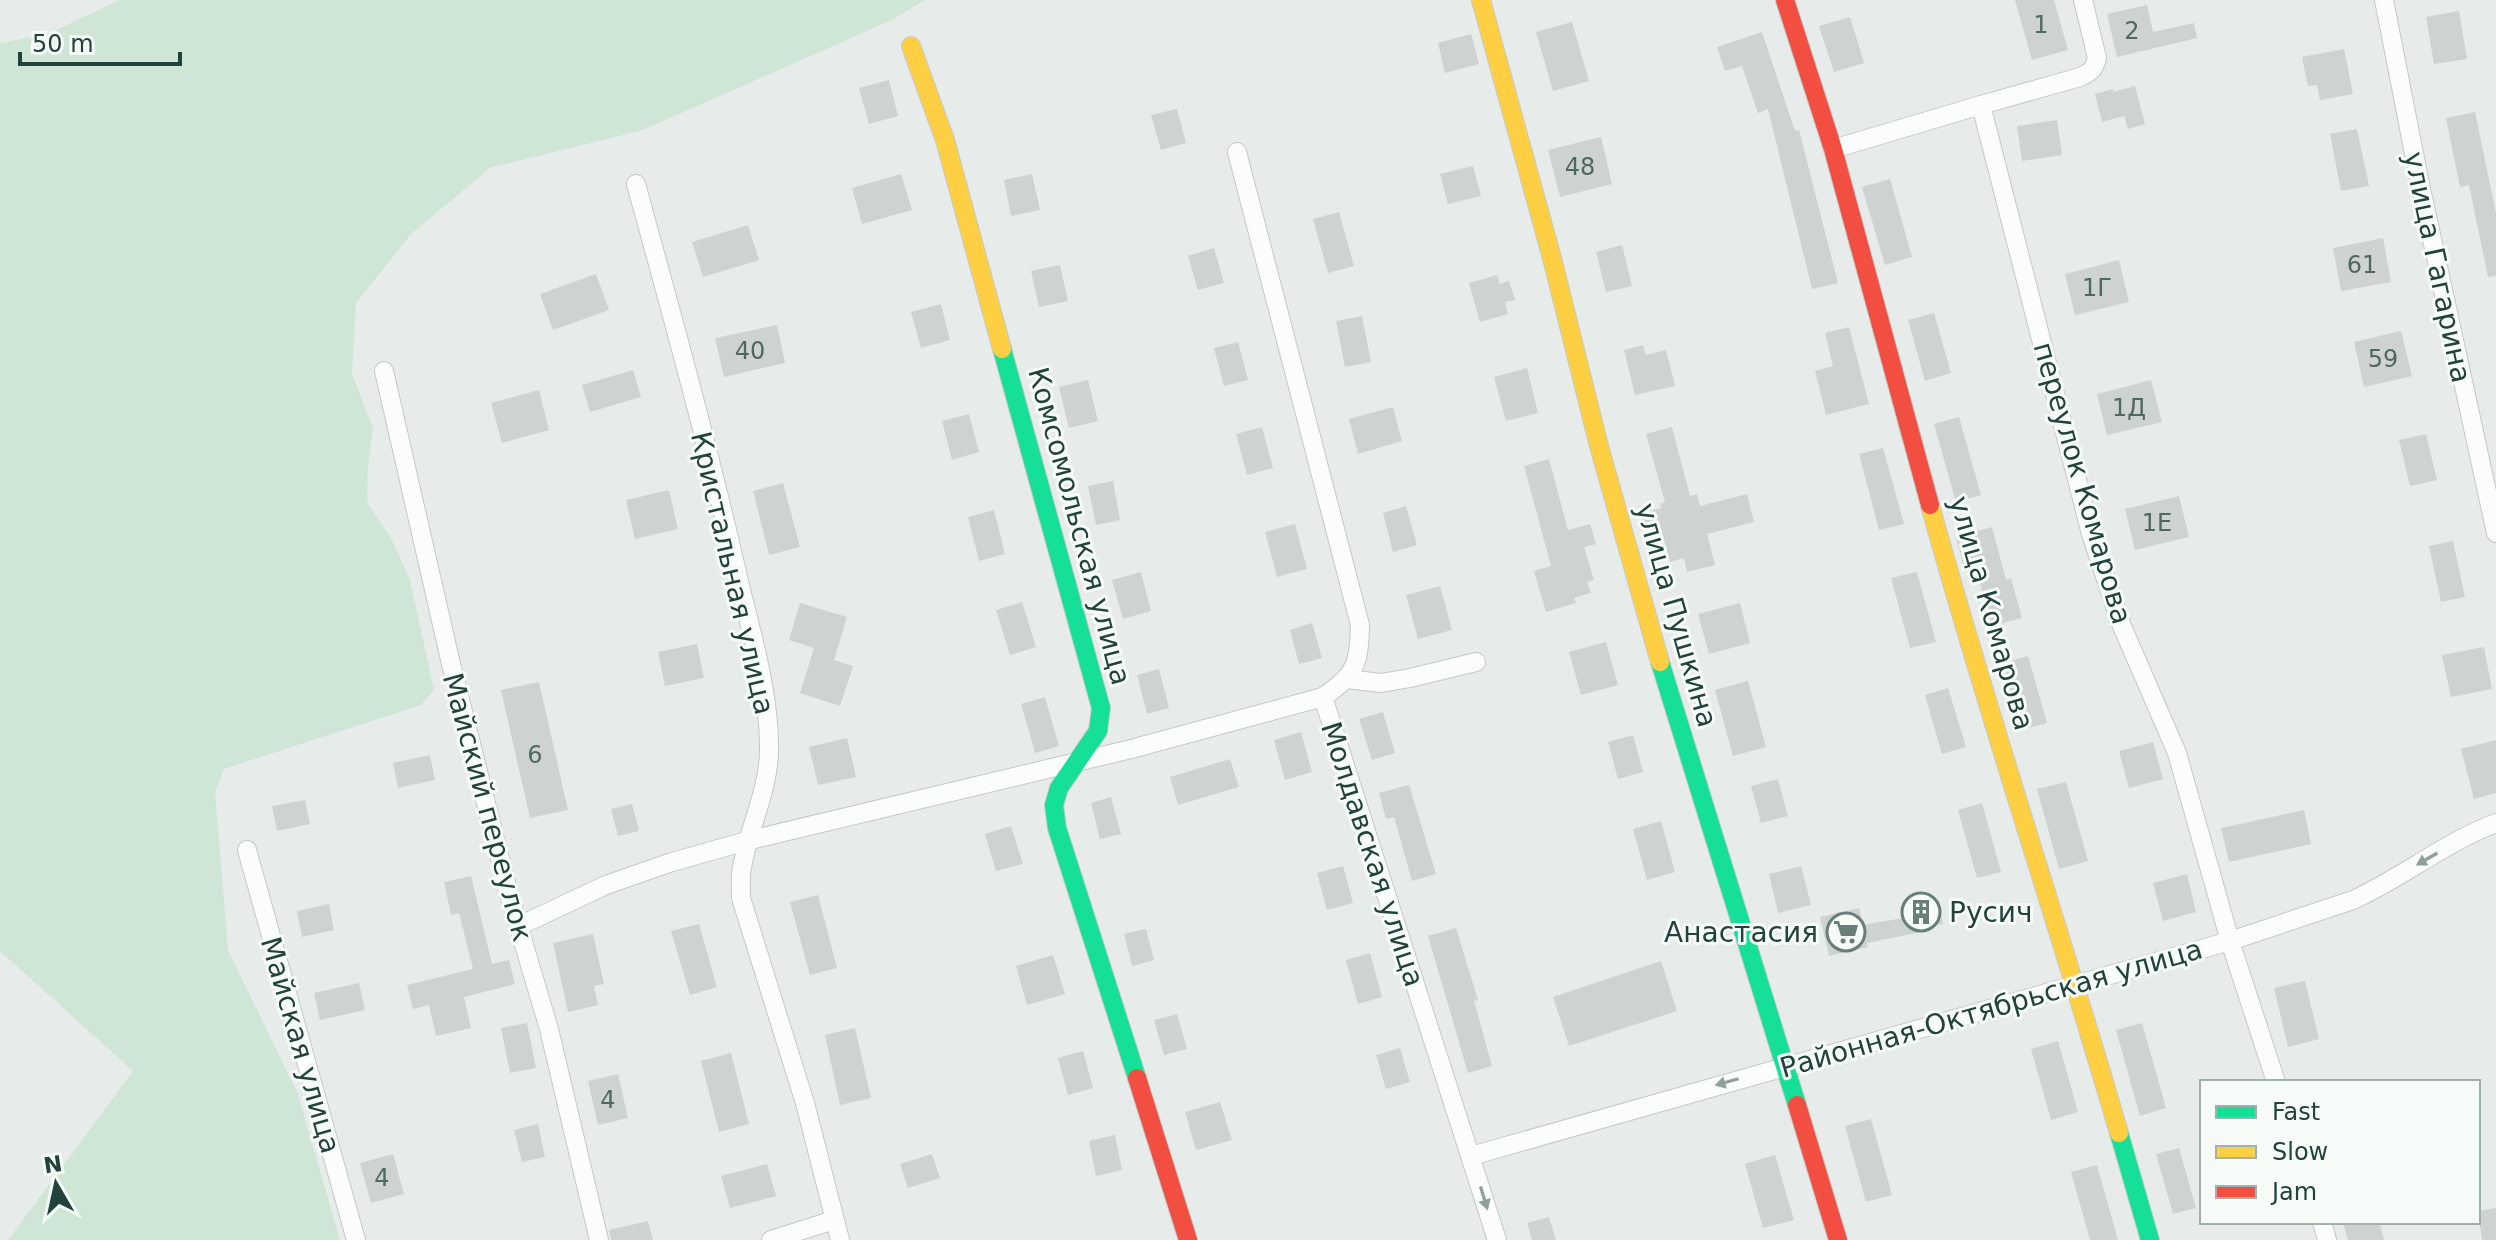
<svg xmlns="http://www.w3.org/2000/svg" width="2496" height="1240" font-family="'DejaVu Sans',sans-serif">
  <style>
    .green { fill: #cfe6d7 }
    .building { fill: #ced3d1 }
    .lines { fill: none; stroke-linecap: round; stroke-linejoin: round }
    .street-casing { stroke: #c4c9c7; stroke-width: 20 }
    .fast-casing { stroke: #c2cac8; stroke-width: 20 }
    .slow-casing { stroke: #c2cac8; stroke-width: 20 }
    .jam-casing { stroke: #c2cac8; stroke-width: 20 }
    .street { stroke: #fbfcfc; stroke-width: 18 }
    .fast { stroke: #16e098; stroke-width: 18 }
    .slow { stroke: #ffcf43; stroke-width: 18 }
    .jam { stroke: #f24e42; stroke-width: 18 }
    .oneway { fill: #8ea09c }
    .labels { text-anchor: middle; stroke-width: 6; stroke-linejoin: round; paint-order: stroke }
    .number-label { font-size: 24px; fill: #4e6862 }
    .street-label { font-size: 28px; fill: #22433c; stroke: #f6fbf8 }
    .poi-label { font-size: 28px; fill: #22433c; stroke: #f6fbf8; text-anchor: start }
  </style>
  <rect width="100%" height="100%" fill="#e7ecea"/>
  <!-- green -->
  <polygon class="green" points="119,0 925,0 892,20 643,130 490,168 411,234 356,303 352,374 373,428 368,466 367,502 391,538 410,580 434,690 421,705 224,769 215,793 228,950 298,1094 340,1240 8,1240 133,1071 0,951 0,43 48,34"/>
  <!-- building -->
  <g class="building">
    <polygon points="2015,0 2054,0 2068,50 2032,60"/>
    <polygon points="2147,5 2153,32 2194,23 2197,38 2117,57 2107,14"/>
    <polygon points="2459,11 2467,59 2434,64 2426,17"/>
    <polygon points="1850,17 1864,63 1834,72 1819,26"/>
    <polygon points="1572,22 1589,81 1553,91 1536,32"/>
    <polygon points="1762,32 1795,131 1799,130 1838,283 1812,289 1768,109 1758,113 1742,66 1725,71 1717,47"/>
    <polygon points="1471,34 1479,64 1445,73 1438,43"/>
    <polygon points="2344,49 2353,94 2320,100 2317,85 2308,86 2302,57"/>
    <polygon points="889,80 898,116 869,124 859,88"/>
    <polygon points="2135,86 2145,124 2128,129 2124,116 2102,122 2095,94 2113,89 2113,92"/>
    <polygon points="1177,109 1186,143 1161,150 1151,115"/>
    <polygon points="2475,112 2496,213 2496,276 2488,277 2469,185 2460,187 2446,118"/>
    <polygon points="2057,120 2062,155 2022,161 2017,126"/>
    <polygon points="2357,129 2369,186 2341,191 2330,134"/>
    <polygon points="1601,137 1612,184 1560,197 1548,150"/>
    <polygon points="1473,166 1481,196 1448,204 1440,174"/>
    <polygon points="901,174 912,210 862,224 852,188"/>
    <polygon points="1032,174 1040,210 1011,216 1004,180"/>
    <polygon points="1890,179 1912,257 1885,265 1862,187"/>
    <polygon points="1339,212 1354,266 1328,273 1313,219"/>
    <polygon points="748,225 759,260 703,277 692,242"/>
    <polygon points="2383,238 2391,282 2341,291 2333,248"/>
    <polygon points="1622,245 1632,286 1606,292 1596,252"/>
    <polygon points="1214,248 1224,283 1198,290 1188,256"/>
    <polygon points="2119,260 2129,302 2075,315 2065,274"/>
    <polygon points="1060,265 1068,301 1039,307 1031,271"/>
    <polygon points="596,274 609,310 553,330 540,294"/>
    <polygon points="1497,275 1500,284 1509,281 1515,300 1505,302 1508,314 1480,322 1469,283"/>
    <polygon points="941,304 950,340 921,348 911,312"/>
    <polygon points="1934,313 1951,373 1925,381 1908,320"/>
    <polygon points="1362,316 1371,362 1345,367 1336,321"/>
    <polygon points="777,325 785,363 724,377 715,338"/>
    <polygon points="1849,327 1869,404 1826,415 1815,371 1833,366 1825,333"/>
    <polygon points="2401,331 2412,376 2364,387 2354,342"/>
    <polygon points="1238,342 1248,380 1224,386 1214,348"/>
    <polygon points="1643,345 1646,355 1666,350 1675,386 1635,395 1624,350"/>
    <polygon points="1527,368 1538,413 1506,421 1494,377"/>
    <polygon points="633,370 641,397 590,412 582,385"/>
    <polygon points="1088,380 1098,421 1069,428 1059,387"/>
    <polygon points="2151,380 2162,422 2107,435 2097,394"/>
    <polygon points="539,390 549,430 502,443 491,403"/>
    <polygon points="1393,407 1402,441 1358,454 1349,419"/>
    <polygon points="969,414 979,452 952,460 942,421"/>
    <polygon points="1959,417 1981,495 1956,502 1934,424"/>
    <polygon points="1262,427 1273,468 1247,475 1236,434"/>
    <polygon points="1672,427 1690,496 1697,494 1700,506 1747,494 1754,522 1707,534 1715,565 1687,572 1684,558 1670,562 1661,528 1646,532 1641,513 1661,508 1660,504 1665,502 1646,434"/>
    <polygon points="2426,434 2437,480 2410,486 2399,440"/>
    <polygon points="1883,448 1904,524 1879,530 1859,454"/>
    <polygon points="1549,459 1568,530 1590,524 1596,544 1584,547 1594,580 1587,582 1591,593 1574,598 1576,603 1546,612 1534,571 1551,566 1524,466"/>
    <polygon points="1113,481 1120,520 1096,525 1088,486"/>
    <polygon points="783,483 800,547 769,555 753,491"/>
    <polygon points="669,490 678,529 635,539 626,500"/>
    <polygon points="2179,496 2189,537 2135,550 2125,509"/>
    <polygon points="1406,506 1417,545 1393,552 1383,513"/>
    <polygon points="994,510 1005,554 979,561 968,517"/>
    <polygon points="1295,524 1307,569 1277,577 1265,532"/>
    <polygon points="1992,527 2006,580 2011,578 2022,618 1992,626 1976,569 1965,572 1956,537"/>
    <polygon points="2453,541 2465,597 2441,602 2429,546"/>
    <polygon points="1141,572 1151,611 1123,619 1112,580"/>
    <polygon points="1917,572 1936,642 1910,648 1891,578"/>
    <polygon points="1440,586 1452,630 1418,639 1406,595"/>
    <polygon points="1022,602 1036,647 1010,655 996,610"/>
    <polygon points="800,603 847,617 834,660 853,666 840,706 800,693 814,648 789,640"/>
    <polygon points="1740,603 1750,643 1709,654 1698,614"/>
    <polygon points="1312,623 1322,658 1299,664 1290,630"/>
    <polygon points="1606,642 1618,685 1581,695 1569,652"/>
    <polygon points="697,644 704,678 665,686 658,652"/>
    <polygon points="2484,647 2492,689 2451,697 2442,655"/>
    <polygon points="2028,656 2047,723 2021,730 2003,663"/>
    <polygon points="1159,669 1169,708 1147,714 1137,675"/>
    <polygon points="1748,681 1766,747 1733,756 1715,690"/>
    <polygon points="539,682 568,810 530,818 501,690"/>
    <polygon points="1948,688 1966,747 1942,754 1925,695"/>
    <polygon points="1045,697 1059,746 1035,753 1021,704"/>
    <polygon points="1383,712 1395,753 1372,760 1359,719"/>
    <polygon points="1301,732 1312,772 1285,780 1274,740"/>
    <polygon points="1633,735 1643,772 1618,779 1608,742"/>
    <polygon points="847,738 856,777 818,785 809,747"/>
    <polygon points="2496,740 2496,793 2474,799 2461,749"/>
    <polygon points="2153,742 2163,779 2129,788 2119,751"/>
    <polygon points="430,755 435,780 398,788 393,763"/>
    <polygon points="1230,759 1239,787 1178,805 1170,777"/>
    <polygon points="1778,779 1788,816 1761,823 1751,786"/>
    <polygon points="2066,782 2088,861 2059,869 2037,789"/>
    <polygon points="1409,785 1436,874 1412,881 1394,817 1386,819 1379,793"/>
    <polygon points="1111,797 1121,834 1100,839 1091,803"/>
    <polygon points="305,800 310,824 277,831 272,806"/>
    <polygon points="1982,803 2001,872 1977,878 1958,810"/>
    <polygon points="632,804 639,831 618,836 611,809"/>
    <polygon points="2304,810 2311,844 2229,862 2221,828"/>
    <polygon points="1661,821 1675,872 1647,880 1633,829"/>
    <polygon points="1011,826 1023,864 996,871 985,834"/>
    <polygon points="1343,866 1353,903 1327,910 1317,873"/>
    <polygon points="1801,866 1811,905 1778,913 1769,874"/>
    <polygon points="2187,874 2196,912 2163,921 2153,883"/>
    <polygon points="471,876 492,964 509,960 515,984 464,997 471,1028 436,1036 429,1005 413,1009 407,985 473,969 459,913 451,915 444,882"/>
    <polygon points="818,895 837,968 810,975 790,902"/>
    <polygon points="1938,900 1943,924 1931,926 1931,930 1867,943 1868,947 1829,956 1820,917 1859,908 1863,925 1903,918 1901,907"/>
    <polygon points="329,904 334,930 302,937 297,911"/>
    <polygon points="699,924 717,987 690,995 671,931"/>
    <polygon points="1456,928 1478,1000 1474,1001 1492,1066 1468,1073 1428,936"/>
    <polygon points="1146,929 1154,960 1132,966 1124,934"/>
    <polygon points="593,934 604,984 594,986 598,1005 568,1012 553,943"/>
    <polygon points="1370,953 1382,997 1358,1004 1346,960"/>
    <polygon points="1053,955 1065,994 1027,1005 1016,966"/>
    <polygon points="1661,961 1677,1011 1569,1046 1553,997"/>
    <polygon points="2305,981 2319,1039 2288,1047 2274,988"/>
    <polygon points="359,983 365,1010 320,1020 314,993"/>
    <polygon points="1177,1014 1187,1049 1164,1055 1154,1020"/>
    <polygon points="527,1023 536,1068 510,1073 501,1028"/>
    <polygon points="2142,1023 2166,1108 2140,1116 2116,1030"/>
    <polygon points="855,1028 871,1098 840,1105 825,1035"/>
    <polygon points="2058,1041 2078,1112 2051,1120 2031,1049"/>
    <polygon points="1400,1048 1410,1082 1386,1089 1376,1055"/>
    <polygon points="1083,1051 1093,1088 1068,1095 1058,1058"/>
    <polygon points="731,1053 749,1124 719,1132 701,1061"/>
    <polygon points="618,1074 628,1118 598,1125 588,1081"/>
    <polygon points="1220,1102 1232,1140 1196,1150 1185,1112"/>
    <polygon points="1871,1119 1892,1195 1866,1202 1845,1126"/>
    <polygon points="538,1124 545,1157 522,1162 514,1130"/>
    <polygon points="1115,1135 1122,1170 1096,1176 1089,1141"/>
    <polygon points="2179,1148 2196,1208 2173,1214 2156,1154"/>
    <polygon points="393,1154 404,1194 371,1203 360,1163"/>
    <polygon points="932,1154 940,1178 908,1188 900,1164"/>
    <polygon points="1775,1155 1794,1220 1763,1228 1745,1164"/>
    <polygon points="767,1164 776,1196 730,1208 721,1176"/>
    <polygon points="2097,1165 2118,1240 2090,1240 2071,1172"/>
    <polygon points="2496,1208 2496,1240 2482,1240 2478,1211"/>
    <polygon points="1549,1217 1556,1240 1532,1240 1527,1223"/>
    <polygon points="648,1221 653,1240 611,1240 609,1230"/>
    <polygon points="2343,1222 2379,1222 2384,1240 2348,1240"/>
  </g>
  <g class="lines">
    <defs>
      <g id="street">
        <path d="M 2083,0 L 2097,58 C 2094,70 2091,72 2080,77 L 1981,105 L 2091,534 L 2121,624 L 2177,753 L 2230,941 L 2276,1082"/>
        <polyline points="2384,0 2420,184 2496,533"/>
        <polyline points="1833,149 1981,105"/>
        <path d="M 1237,152 L 1360,625 C 1359,665 1356,674 1323,697 L 1497,1240"/>
        <path d="M 636,184 C 672,315 708,445 738,577 C 751,632 770,694 769,750 C 769,790 748,829 742,868 C 740,877 741,888 741,898 L 805,1103 L 840,1240"/>
        <polyline points="384,371 451,664 508,891 549,1029 599,1240"/>
        <polyline points="1347,679 1381,683 1410,678 1476,662"/>
        <polyline points="247,850 356,1240"/>
        <polyline points="519,926 606,885 672,862 750,840 1131,749 1323,697"/>
        <path d="M 1471,1156 L 2230,941 L 2353,900 C 2402,878 2445,842 2496,823"/>
        <polyline points="2322,1222 2327,1240"/>
        <polyline points="771,1240 834,1220"/>
      </g>
      <g id="fast">
        <polyline points="1002,349 1101,708 1098,731 1059,788 1054,805 1057,828 1137,1078"/>
        <polyline points="1660,662 1797,1105"/>
        <polyline points="2119,1133 2150,1240"/>
      </g>
      <g id="slow">
        <polyline points="1481,0 1553,262 1599,446 1660,662"/>
        <polyline points="911,46 945,140 1002,349"/>
        <path d="M 1930,505 C 1988,716 2058,923 2119,1133"/>
      </g>
      <g id="jam">
        <polyline points="1785,0 1833,149 1930,505"/>
        <polyline points="1137,1078 1188,1240"/>
        <polyline points="1797,1105 1838,1240"/>
      </g>
    </defs>
    <!-- street casing -->
    <use href="#street" class="street-casing"/>
    <!-- fast casing -->
    <use href="#fast" class="fast-casing"/>
    <!-- slow casing -->
    <use href="#slow" class="slow-casing"/>
    <!-- jam casing -->
    <use href="#jam" class="jam-casing"/>
    <!-- street -->
    <use href="#street" class="street"/>
    <!-- fast -->
    <use href="#fast" class="fast"/>
    <!-- slow -->
    <use href="#slow" class="slow"/>
    <!-- jam -->
    <use href="#jam" class="jam"/>
  </g>
  <!-- one-way arrows -->
  <defs><path id="oneway-solid" d="M-6-.8H1V-3.2L6.5 0L1 3.2V.8H-6Z" transform="scale(2)"/></defs>
  <g class="oneway">
    <use href="#oneway-solid" transform="translate(2427 859) rotate(150)"/>
    <use href="#oneway-solid" transform="translate(1727 1082) rotate(164)"/>
    <use href="#oneway-solid" transform="translate(1484 1198) rotate(73)"/>
  </g>
  <!-- icons -->
  <defs>
    <symbol id="building-ring" viewBox="-11 -11 22 22"><circle r="9.5" fill="#f6fbf8" stroke="#677e79" stroke-width="1.5"/><path d="M-4-6H4V6H1V3H-1V6H-4ZM-2.5-4.3h1.7v1.8h-1.7ZM.8-4.3h1.7v1.8H.8ZM-2.5-1h1.7V.8h-1.7ZM.8-1h1.7V.8H.8Z" fill="#677e79"/></symbol>
    <symbol id="supermarket-ring" viewBox="-11 -11 22 22"><circle r="9.5" fill="#f6fbf8" stroke="#677e79" stroke-width="1.5"/><path d="M-6-5.5h2.5l.6 2H6L4.5 2H-2.5L-4.4-4H-6ZM-1.5 3.2a1.3 1.3 0 1 0 .1 0ZM3 3.2a1.3 1.3 0 1 0 .1 0Z" fill="#677e79"/></symbol>
  </defs>
  <g fill-rule="evenodd">
    <use href="#building-ring" x="1899" y="890" width="44" height="44"/>
    <use href="#supermarket-ring" x="1824" y="910" width="44" height="44"/>
  </g>
  <g class="labels">
    <!-- number labels -->
    <g class="number-label">
      <text x="2041" y="33">1</text>
      <text x="2132" y="39">2</text>
      <text x="1580" y="175">48</text>
      <text x="2362" y="273">61</text>
      <text x="2097" y="296">1Г</text>
      <text x="750" y="359">40</text>
      <text x="2383" y="367">59</text>
      <text x="2129" y="416">1Д</text>
      <text x="2157" y="531">1Е</text>
      <text x="535" y="763">6</text>
      <text x="608" y="1108">4</text>
      <text x="382" y="1186">4</text>
    </g>
    <!-- street labels -->
    <g class="street-label">
      <text transform="translate(2438 267) rotate(78)" y="10">улица Гагарина</text>
      <text transform="translate(2083 483) rotate(74)" y="10">переулок Комарова</text>
      <text transform="translate(1080 526) rotate(75)" y="10">Комсомольская улица</text>
      <text transform="translate(733 573) rotate(77)" y="10">Кристальная улица</text>
      <text transform="translate(1992 613) rotate(74)" y="10">улица Комарова</text>
      <text transform="translate(1677 615) rotate(74)" y="10">улица Пушкина</text>
      <text transform="translate(488 807) rotate(75)" y="10">Майский переулок</text>
      <text transform="translate(1373 854) rotate(72)" y="10">Молдавская улица</text>
      <text transform="translate(1991 1008) rotate(-16)" y="10">Районная-Октябрьская улица</text>
      <text transform="translate(301 1045) rotate(74)" y="10">Майская улица</text>
    </g>
    <!-- poi labels -->
    <g class="poi-label">
      <text x="1949" y="922">Русич</text>
      <text x="1818" y="942" text-anchor="end">Анастасия</text>
    </g>
  </g>
  <!-- legend -->
  <rect x="2200" y="1080" width="280" height="144" fill="#f6fbf8" stroke="#a1b1ad" stroke-width="2"/>
  <rect x="2216" y="1106" width="40" height="12" fill="#16e098" stroke="#a1b1ad" stroke-width="2"/>
  <text x="2272" y="1120" font-size="24" fill="#22433c">Fast</text>
  <rect x="2216" y="1146" width="40" height="12" fill="#ffcf43" stroke="#a1b1ad" stroke-width="2"/>
  <text x="2272" y="1160" font-size="24" fill="#22433c">Slow</text>
  <rect x="2216" y="1186" width="40" height="12" fill="#f24e42" stroke="#a1b1ad" stroke-width="2"/>
  <text x="2272" y="1200" font-size="24" fill="#22433c">Jam</text>
  <!-- north arrow -->
  <g transform="translate(56 1184) rotate(351)" stroke="#f6fbf8" stroke-width="6" paint-order="stroke">
  <path d="M0-6L14 30L0 20L-14 30Z" fill="#22433c"/>
  <text y="-12" font-size="22" font-weight="bold" text-anchor="middle" fill="#22433c">N</text>
  </g>
  <!-- scale -->
  <path d="M20 52v12h160v-12" fill="none" stroke="#22433c" stroke-width="4"/>
  <text x="32" y="52" font-size="24" fill="#22433c" stroke="#f6fbf8" stroke-width="6" paint-order="stroke">50 m</text>
</svg>
